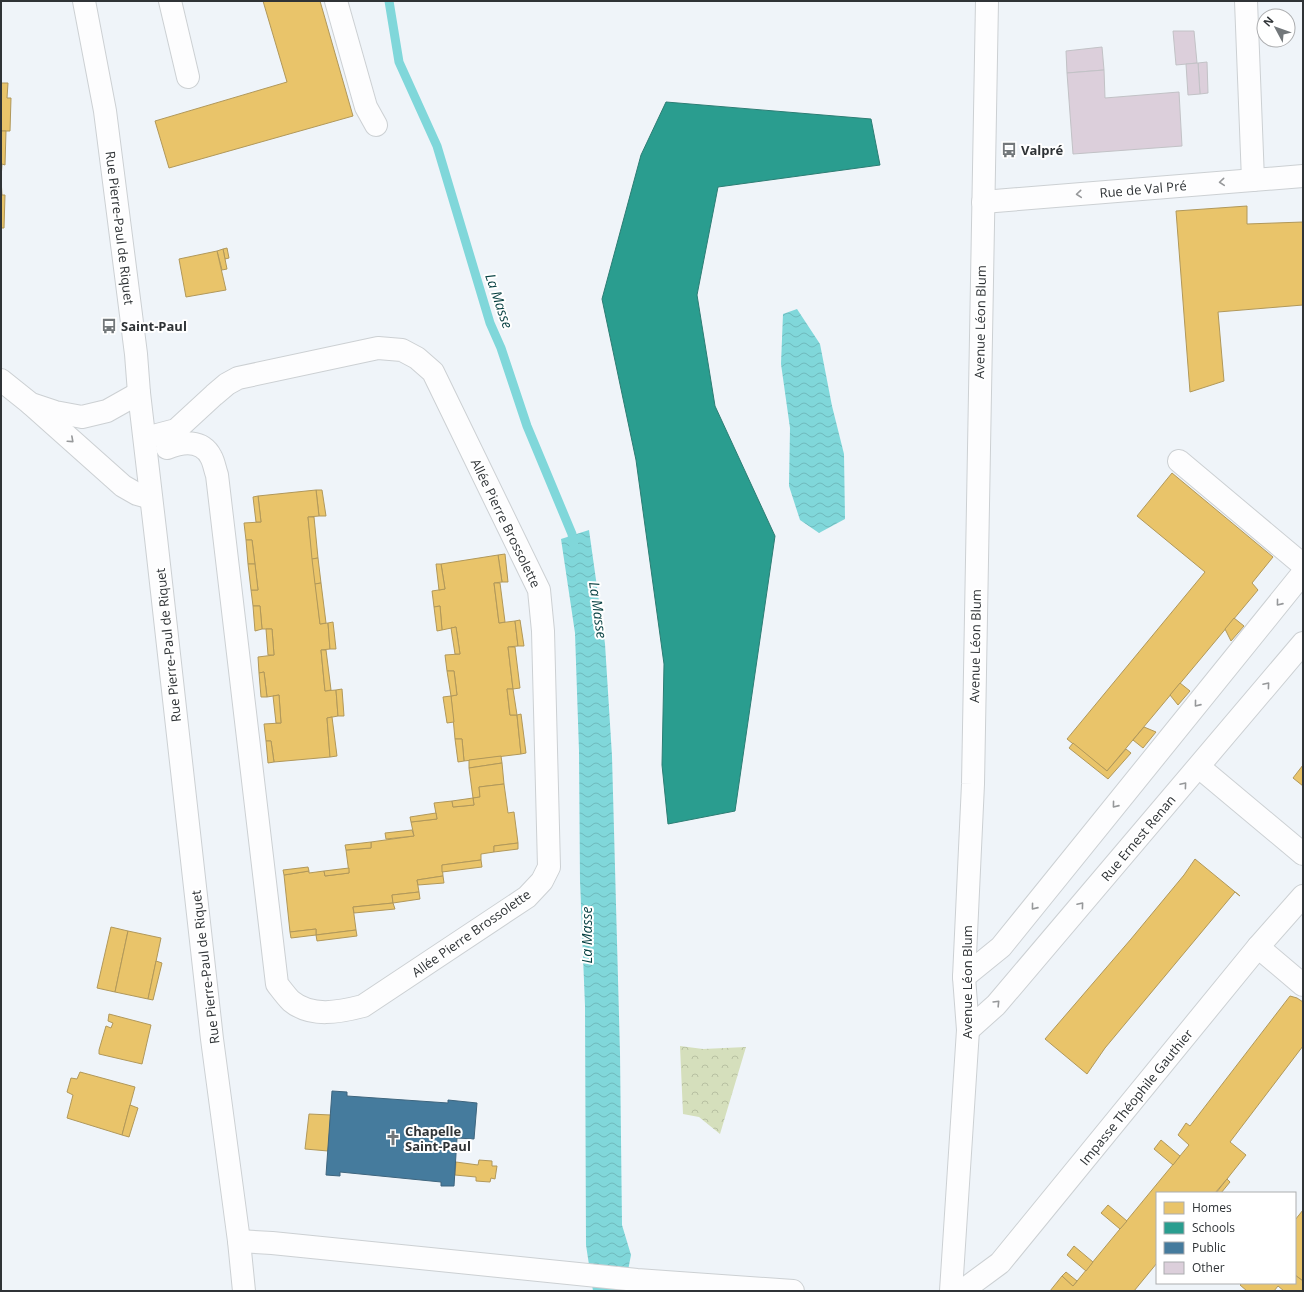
<svg xmlns="http://www.w3.org/2000/svg" width="1304" height="1292" font-family="'Open Sans',sans-serif">
  <style>
    .forest { fill: url(#forest-crowns) }
    .water { fill: url(#water-waves) }
    .homes { fill: #e9c46a; stroke: #b1985a }
    .schools { fill: #2a9d8f; stroke: #2c7d74 }
    .public { fill: #457b9d; stroke: #3e657e }
    .lines { fill: none; stroke-linecap: round; stroke-linejoin: round }
    .stream { stroke: #80d7da; stroke-width: 9 }
    .building { fill: #dccfdb; stroke: #c2c2c6 }
    .minor-casing { stroke: #ccd0d3; stroke-width: 24 }
    .major-casing { stroke: #ccd0d3; stroke-width: 24 }
    .minor { stroke: #fdfdfe; stroke-width: 22 }
    .major { stroke: #fdfdfe; stroke-width: 22 }
    .oneway { stroke: #96989a }
    .labels { text-anchor: middle; stroke-width: 4; stroke-linejoin: round; paint-order: stroke }
    .poi-label { font-size: 13px; font-weight: bold; fill: #2f3336; stroke: #fff; text-anchor: start }
    .street-label { font-size: 13px; fill: #2f3336; stroke: #fff }
    .water-label { font-size: 14px; font-style: italic; fill: #053f40; stroke: #fff }
  </style>
  <defs>
    <pattern id="forest-crowns" width="20" height="18" patternUnits="userSpaceOnUse"><rect width="20" height="18" fill="#d5dfbc"/><path d="M2 6a3 3 0 1 1 6 0M12 15a3 3 0 1 1 6 0" fill="none" stroke="#b7c0a2"/></pattern>
    <pattern id="water-waves" width="16" height="10" patternUnits="userSpaceOnUse"><rect width="16" height="10" fill="#80d7da"/><path d="M0 5q4-4 8 0t8 0" fill="none" stroke="#6fb9bc"/></pattern>
  </defs>
  <rect width="100%" height="100%" fill="#eff4f9"/>
  <!-- forest -->
  <polygon class="forest" points="680,1046 703,1049 746,1047 720,1134 699,1117 683,1114"/>
  <!-- water -->
  <g class="water">
    <polygon points="797,309 820,344 832,406 844,454 845,519 819,533 800,520 789,486 790,428 781,364 783,314"/>
    <polygon points="589,530 605,644 612,756 620,1053 622,1225 631,1255 624,1291 593,1291 586,1245 585,1006 580,881 579,751 575,633 561,539"/>
  </g>
  <!-- homes -->
  <g class="homes">
    <polygon points="263,1 320,1 353,116 169,168 155,121 287,82"/>
    <polygon points="1,83 8,83 7,98 11,98 10,131 1,131"/>
    <polygon points="1,131 6,131 5,165 2,164 1,179"/>
    <polygon points="1,179 2,195 5,195 4,228 1,228"/>
    <polygon points="1247,206 1247,224 1303,222 1303,305 1218,312 1224,381 1190,392 1176,211"/>
    <polygon points="227,248 229,258 225,259 223,249"/>
    <polygon points="223,249 227,269 222,270 217,251"/>
    <polygon points="217,251 226,290 186,297 179,259"/>
    <polygon points="1172,473 1273,557 1252,583 1258,590 1107,771 1067,739 1205,572 1137,516"/>
    <polygon points="316,490 322,490 326,516 319,516"/>
    <polygon points="316,490 319,516 308,517 320,624 328,623 330,649 321,650 325,691 336,690 338,716 327,718 330,757 274,762 271,741 266,741 264,724 281,723 279,695 267,697 264,672 259,673 258,657 274,655 272,629 262,629 260,606 253,606 251,590 258,590 252,540 246,540 244,523 261,522 258,496"/>
    <polygon points="258,496 261,522 256,522 253,497"/>
    <polygon points="308,517 314,517 318,558 312,559"/>
    <polygon points="246,540 252,540 255,564 248,564"/>
    <polygon points="505,554 508,582 502,582 498,555"/>
    <polygon points="498,555 502,582 494,583 499,623 515,621 518,646 508,647 513,689 507,689 510,715 517,715 521,754 464,761 462,739 455,739 451,696 457,695 454,671 447,671 445,655 460,654 456,627 442,630 440,606 434,607 432,591 445,589 441,564"/>
    <polygon points="318,558 321,583 315,584 312,559"/>
    <polygon points="248,564 255,564 258,590 251,590"/>
    <polygon points="436,564 441,564 445,589 439,590"/>
    <polygon points="321,583 326,623 320,624 315,584"/>
    <polygon points="494,583 500,583 505,622 499,623"/>
    <polygon points="253,606 260,606 262,629 255,631"/>
    <polygon points="440,606 442,630 437,631 434,607"/>
    <polygon points="1234,618 1244,626 1231,641 1225,629"/>
    <polygon points="520,620 524,646 518,646 515,621"/>
    <polygon points="333,622 336,649 330,649 328,623"/>
    <polygon points="456,627 460,654 455,654 451,628"/>
    <polygon points="266,629 272,629 274,655 268,655"/>
    <polygon points="508,647 515,647 520,688 513,689"/>
    <polygon points="321,650 326,650 331,690 325,691"/>
    <polygon points="447,671 454,671 457,695 451,696"/>
    <polygon points="264,672 267,697 261,697 259,673"/>
    <polygon points="1180,683 1190,691 1178,705 1170,695"/>
    <polygon points="342,689 344,716 338,716 336,690"/>
    <polygon points="507,689 513,689 517,715 510,715"/>
    <polygon points="279,695 281,723 276,723 273,696"/>
    <polygon points="451,696 454,722 447,723 443,697"/>
    <polygon points="521,714 526,753 521,754 517,715"/>
    <polygon points="332,717 337,756 330,757 327,718"/>
    <polygon points="1144,727 1156,732 1143,748 1133,740"/>
    <polygon points="455,739 462,739 464,761 458,762"/>
    <polygon points="266,741 271,741 274,762 268,763"/>
    <polygon points="1073,743 1107,771 1126,749 1131,753 1108,779 1069,748"/>
    <polygon points="501,756 502,763 469,768 469,760"/>
    <polygon points="502,763 504,784 479,787 480,797 473,798 469,768"/>
    <polygon points="1303,765 1303,786 1293,778"/>
    <polygon points="504,784 508,813 514,812 518,843 494,846 494,852 481,854 481,860 442,865 443,876 417,880 419,892 392,895 393,903 353,907 356,930 316,935 316,929 290,932 284,875 309,871 309,873 324,871 325,876 349,873 346,850 371,848 371,842 414,836 411,822 437,819 434,803 452,801 453,807 474,805 473,798 480,797 479,787"/>
    <polygon points="473,798 474,805 453,807 452,801"/>
    <polygon points="436,813 437,819 411,822 410,817"/>
    <polygon points="412,830 414,836 386,839 385,833"/>
    <polygon points="371,842 371,848 346,850 345,845"/>
    <polygon points="518,843 518,849 494,852 494,846"/>
    <polygon points="1195,859 1240,896 1235,892 1105,1048 1087,1074 1045,1039 1131,939 1184,875"/>
    <polygon points="481,860 482,867 442,872 442,865"/>
    <polygon points="308,867 309,871 284,875 283,870"/>
    <polygon points="349,868 349,873 325,876 324,871"/>
    <polygon points="443,876 444,883 418,885 417,880"/>
    <polygon points="419,892 420,899 393,903 392,895"/>
    <polygon points="393,903 395,909 354,913 353,907"/>
    <polygon points="111,927 128,931 115,992 97,988"/>
    <polygon points="316,929 316,935 291,938 290,932"/>
    <polygon points="356,930 357,936 317,941 316,935"/>
    <polygon points="128,931 161,938 148,999 115,992"/>
    <polygon points="156,961 162,963 153,1000 148,999"/>
    <polygon points="1290,996 1297,998 1303,1002 1303,1046 1230,1142 1246,1155 1227,1179 1215,1193 1157,1193 1157,1263 1134,1291 1050,1291 1062,1276 1073,1286 1189,1145 1178,1135 1186,1123 1190,1126"/>
    <polygon points="109,1014 151,1025 142,1064 99,1054 99,1050 106,1026 111,1028 113,1023 108,1021"/>
    <polygon points="80,1072 135,1087 122,1135 67,1118 73,1095 67,1092 71,1078 77,1079"/>
    <polygon points="130,1105 138,1108 129,1137 122,1135"/>
    <polygon points="309,1114 331,1115 328,1151 305,1149"/>
    <polygon points="1161,1140 1180,1156 1173,1165 1154,1149"/>
    <polygon points="479,1160 492,1161 492,1166 497,1166 495,1179 491,1178 490,1182 476,1181 476,1177 455,1175 456,1162 478,1165"/>
    <polygon points="1227,1179 1230,1182 1221,1193 1216,1193"/>
    <polygon points="1108,1205 1127,1221 1120,1229 1101,1213"/>
    <polygon points="1303,1210 1303,1281 1295,1275 1295,1220"/>
    <polygon points="1074,1246 1093,1262 1086,1271 1067,1255"/>
    <polygon points="1066,1272 1077,1281 1073,1286 1062,1276"/>
    <polygon points="1295,1275 1303,1281 1303,1289 1302,1291 1284,1291 1278,1286 1274,1291 1247,1291 1240,1285 1242,1283 1295,1283"/>
  </g>
  <!-- schools -->
  <polygon class="schools" points="666,102 871,119 880,165 718,187 697,295 715,406 775,536 735,811 668,824 662,765 664,664 636,460 602,299 641,155"/>
  <!-- public -->
  <polygon class="public" points="332,1091 347,1092 347,1096 448,1103 448,1100 477,1103 474,1139 457,1138 454,1186 441,1186 441,1182 340,1172 340,1176 326,1175"/>
  <g class="lines">
    <!-- stream -->
    <polyline class="stream" points="389,1 399,62 437,146 490,323 501,348 527,426 572,534 574,547"/>
  </g>
  <!-- building -->
  <g class="building">
    <polygon points="1173,31 1194,31 1197,63 1176,65"/>
    <polygon points="1102,47 1104,70 1067,73 1066,51"/>
    <polygon points="1207,62 1208,93 1200,94 1198,63"/>
    <polygon points="1198,63 1200,94 1188,95 1186,64"/>
    <polygon points="1104,70 1105,98 1179,92 1182,146 1073,154 1067,73"/>
  </g>
  <g class="lines">
    <defs>
      <g id="minor">
        <polyline points="84,1 105,111 136,354 139,393 156,538 212,1039 239,1241 244,1291"/>
        <polyline points="170,1 188,77"/>
        <polyline points="336,1 366,107 376,125"/>
        <polyline points="1246,1 1253,180"/>
        <polyline points="983,202 1303,176"/>
        <polyline points="1,380 31,404 55,412 82,417 107,411 139,393"/>
        <polyline points="31,404 123,486 137,494 151,498"/>
        <path d="M 157,435 L 176,430 L 214,395 L 227,384 L 238,378 L 378,348 L 402,350 L 417,358 L 433,372 L 539,590 L 543,631 L 549,867 L 542,881 L 527,897 L 363,1006 C 340,1012 311,1018 291,1001 C 286,996 281,989 277,984 L 217,475 C 215,470 214,462 211,457 C 202,439 182,442 167,448"/>
        <polyline points="1179,461 1303,565"/>
        <polyline points="1199,767 1303,854"/>
        <polyline points="1258,947 1303,985"/>
        <polyline points="964,977 1001,947 1303,573"/>
        <polyline points="968,1030 996,1005 1303,643"/>
        <polyline points="239,1241 272,1243 637,1280 793,1291"/>
        <polyline points="962,1291 1000,1263 1258,947 1303,896"/>
      </g>
      <polyline id="major" points="951,1291 968,1030 964,977 973,784 987,1"/>
    </defs>
    <!-- minor casing -->
    <use href="#minor" class="minor-casing"/>
    <!-- major casing -->
    <use href="#major" class="major-casing"/>
    <!-- minor -->
    <use href="#minor" class="minor"/>
    <!-- major -->
    <use href="#major" class="major"/>
  </g>
  <!-- one-way arrows -->
  <defs><path id="oneway-chevron" d="M-2-3.5L2.5 0L-2 3.5" fill="none" stroke-width="1.6" stroke-linecap="round" stroke-linejoin="round"/></defs>
  <g class="oneway">
    <use href="#oneway-chevron" transform="translate(1222 182) rotate(175)"/>
    <use href="#oneway-chevron" transform="translate(1079 194) rotate(175)"/>
    <use href="#oneway-chevron" transform="translate(71 440) rotate(42)"/>
    <use href="#oneway-chevron" transform="translate(1279 603) rotate(129)"/>
    <use href="#oneway-chevron" transform="translate(1267 685) rotate(-50)"/>
    <use href="#oneway-chevron" transform="translate(1197 704) rotate(129)"/>
    <use href="#oneway-chevron" transform="translate(1184 785) rotate(-50)"/>
    <use href="#oneway-chevron" transform="translate(1115 805) rotate(129)"/>
    <use href="#oneway-chevron" transform="translate(1081 905) rotate(-50)"/>
    <use href="#oneway-chevron" transform="translate(1034 907) rotate(129)"/>
    <use href="#oneway-chevron" transform="translate(997 1003) rotate(-46)"/>
  </g>
  <!-- icons -->
  <defs>
    <symbol id="bus-bare" viewBox="-9 -9 18 18"><path d="M-5-6H5V4H4V6H2V4H-2V6H-4V4H-5ZM-3.5-4V0h7V-4ZM-3.5 1.2v1.5H-2V1.2ZM2 1.2v1.5H3.5V1.2Z" fill="#72777a" stroke="#fff" stroke-width="2.5" paint-order="stroke"/></symbol>
    <symbol id="church-bare" viewBox="-9 -9 18 18"><path d="M-1.2-6h2.4v3.5h3.3v2.4h-3.3V6h-2.4V-.1h-3.3v-2.4h3.3Z" fill="#72777a" stroke="#fff" stroke-width="2.5" paint-order="stroke"/></symbol>
  </defs>
  <g fill-rule="evenodd">
    <use href="#bus-bare" x="998" y="139" width="22" height="22"/>
    <use href="#bus-bare" x="98" y="315" width="22" height="22"/>
    <use href="#church-bare" x="382" y="1127" width="22" height="22"/>
  </g>
  <g class="labels">
    <!-- poi labels -->
    <g class="poi-label">
      <text x="1021" y="155">Valpré</text>
      <text x="121" y="331">Saint-Paul</text>
      <text x="405" y="1136">Chapelle<tspan x="405" dy="15">Saint-Paul</tspan></text>
    </g>
    <!-- street labels -->
    <g class="street-label">
      <text transform="translate(1143 189) rotate(-5)" y="5">Rue de Val Pré</text>
      <text transform="translate(120 228) rotate(83)" y="5">Rue Pierre-Paul de Riquet</text>
      <text transform="translate(980 322) rotate(-89)" y="5">Avenue Léon Blum</text>
      <text transform="translate(506 523) rotate(64)" y="5">Allée Pierre Brossolette</text>
      <text transform="translate(168 645) rotate(-96)" y="5">Rue Pierre-Paul de Riquet</text>
      <text transform="translate(975 646) rotate(-89)" y="5">Avenue Léon Blum</text>
      <text transform="translate(1138 838) rotate(-50)" y="5">Rue Ernest Renan</text>
      <text transform="translate(471 933) rotate(-35)" y="5">Allée Pierre Brossolette</text>
      <text transform="translate(205 967) rotate(-97)" y="5">Rue Pierre-Paul de Riquet</text>
      <text transform="translate(967 982) rotate(-90)" y="5">Avenue Léon Blum</text>
      <text transform="translate(1136 1097) rotate(-51)" y="5">Impasse Théophile Gauthier</text>
    </g>
    <!-- water labels -->
    <g class="water-label">
      <text transform="translate(499 301) rotate(71)" y="5">La Masse</text>
      <text transform="translate(598 610) rotate(82)" y="5">La Masse</text>
      <text transform="translate(587 935) rotate(-90)" y="5">La Masse</text>
    </g>
  </g>
  <!-- border -->
  <rect width="1304" height="1292" fill="none" stroke="#2f3336" stroke-width="4"/>
  <!-- legend -->
  <rect x="1156" y="1192" width="140" height="92" fill="#ffffff" stroke="#acadaf"/>
  <rect x="1164" y="1202" width="20" height="12" fill="#e9c46a" stroke="#acadaf"/>
  <text x="1192" y="1212" font-size="12" fill="#2f3336">Homes</text>
  <rect x="1164" y="1222" width="20" height="12" fill="#2a9d8f" stroke="#acadaf"/>
  <text x="1192" y="1232" font-size="12" fill="#2f3336">Schools</text>
  <rect x="1164" y="1242" width="20" height="12" fill="#457b9d" stroke="#acadaf"/>
  <text x="1192" y="1252" font-size="12" fill="#2f3336">Public</text>
  <rect x="1164" y="1262" width="20" height="12" fill="#dccfdb" stroke="#acadaf"/>
  <text x="1192" y="1272" font-size="12" fill="#2f3336">Other</text>
  <!-- north arrow -->
  <g transform="translate(1276 28) rotate(311)"><circle r="19" fill="#ffffff" stroke="#acadaf"/>
  <path d="M0-3L7 15L0 10L-7 15Z" fill="#72777a"/>
  <text y="-6" font-size="11" font-weight="bold" text-anchor="middle" fill="#2f3336">N</text>
  </g>
</svg>
